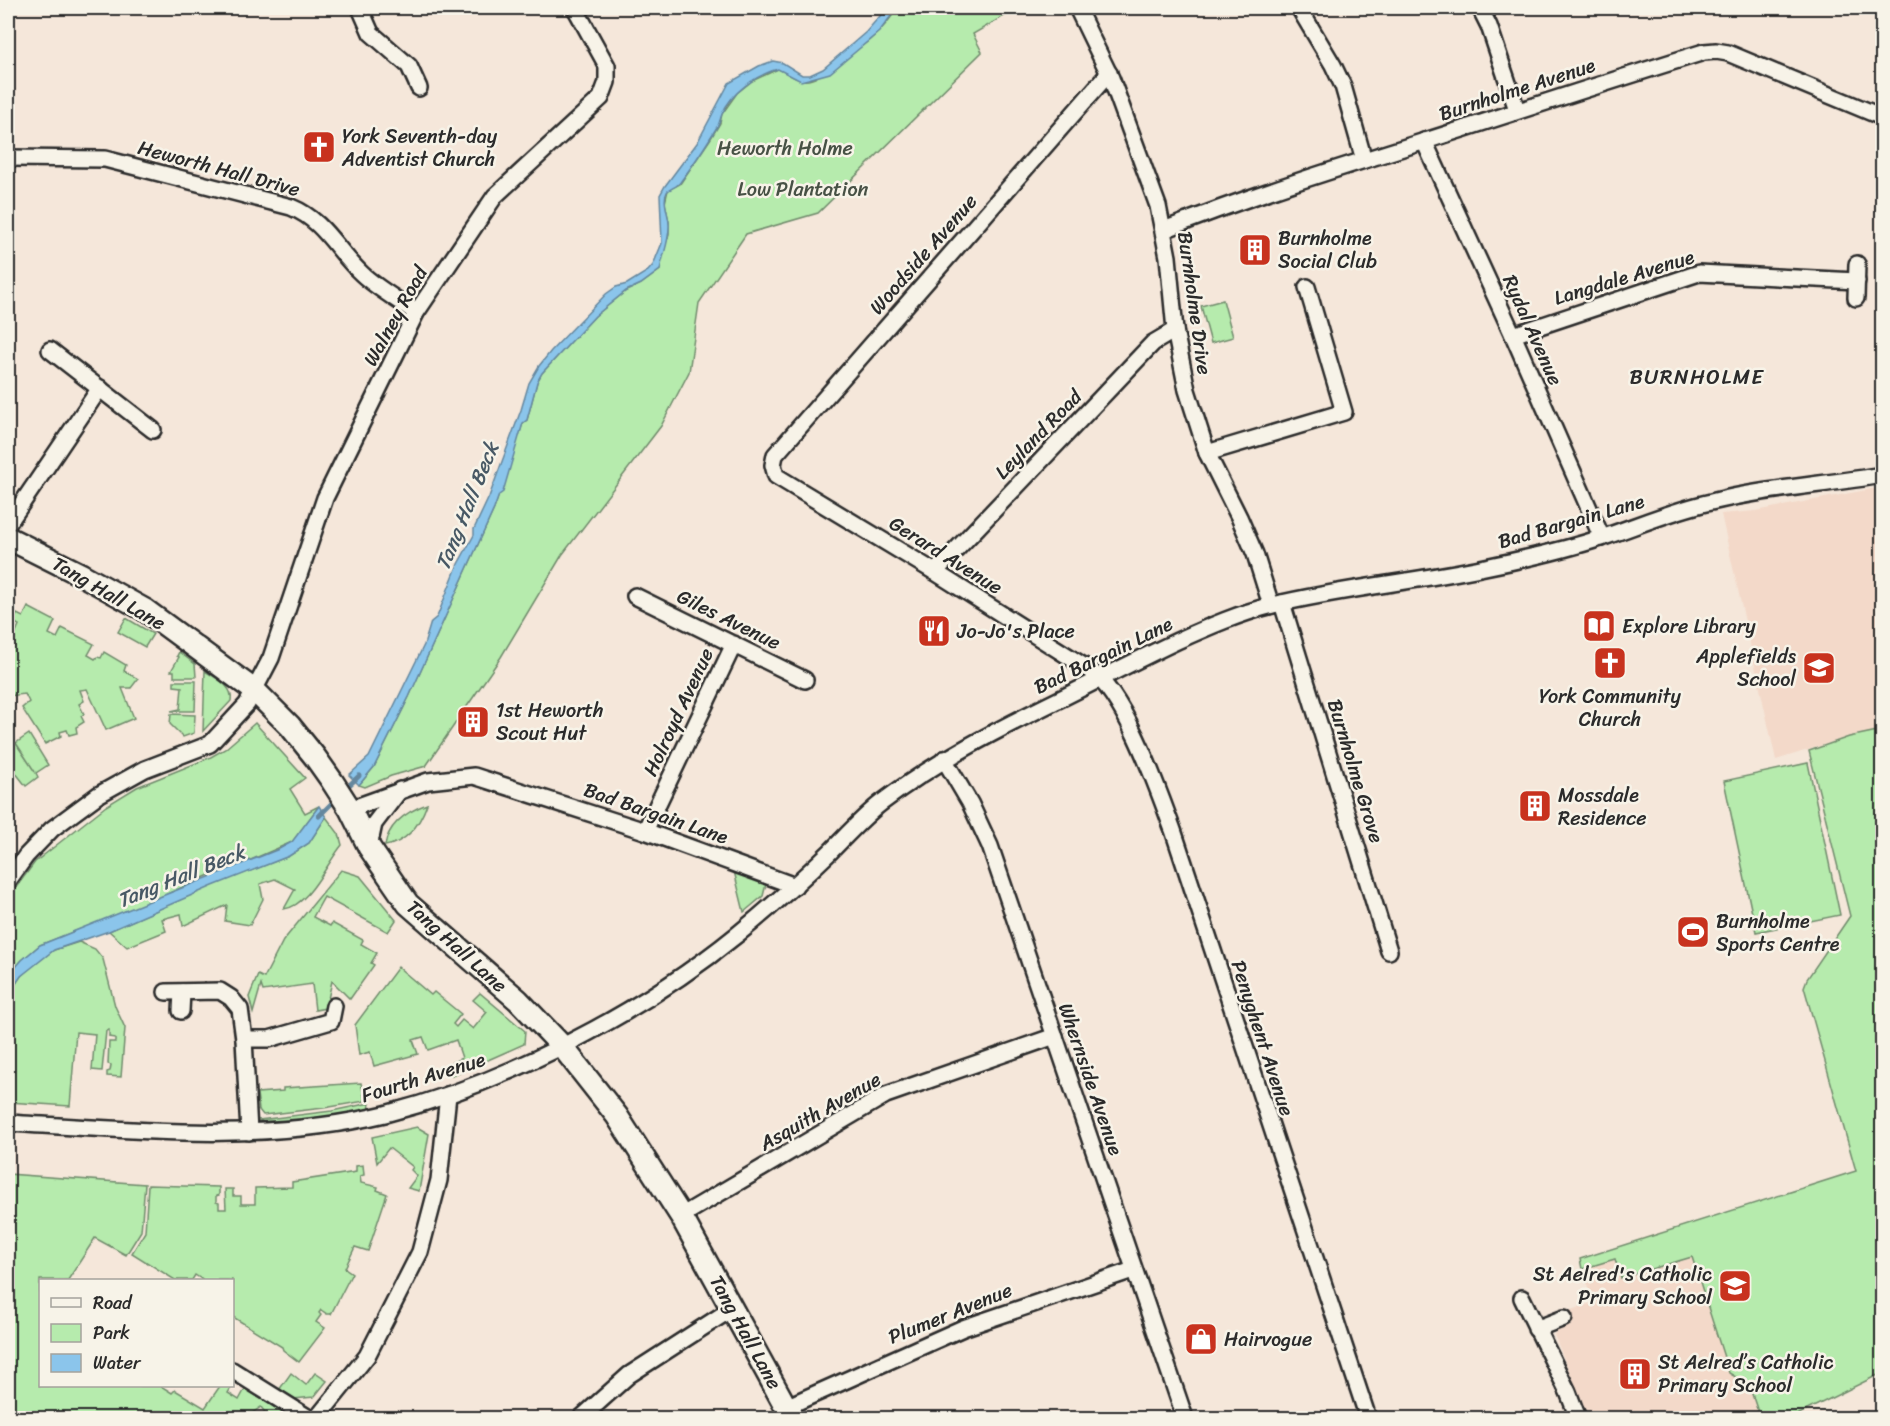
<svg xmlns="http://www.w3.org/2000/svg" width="1890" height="1426" font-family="Sriracha,sans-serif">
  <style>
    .built { fill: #f3d9c9 }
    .green { fill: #b6ebad; stroke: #708b6c; stroke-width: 1.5 }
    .water { fill: #8bc5eb; stroke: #65879e; stroke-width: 1.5 }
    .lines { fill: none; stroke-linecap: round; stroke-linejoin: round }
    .stream { stroke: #65879e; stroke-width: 5 }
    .street-casing { stroke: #2b2b2b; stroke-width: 20 }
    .secondary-casing { stroke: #2b2b2b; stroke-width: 26 }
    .street { stroke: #f7f3e8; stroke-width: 15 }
    .secondary { stroke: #f7f3e8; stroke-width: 21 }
    .labels { text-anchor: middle; stroke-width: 5; stroke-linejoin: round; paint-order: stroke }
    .street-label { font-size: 20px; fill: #2b2b2b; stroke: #f7f3e8 }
    .poi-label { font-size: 20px; fill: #2b2b2b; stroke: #f7f3e8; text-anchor: start }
    .park-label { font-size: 20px; fill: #475145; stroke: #f7f3e8 }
    .neighbourhood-label { font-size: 21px; letter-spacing: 1.5px; fill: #2b2b2b; stroke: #f7f3e8 }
    .water-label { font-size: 21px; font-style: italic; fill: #485965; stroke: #f7f3e8 }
  </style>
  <rect width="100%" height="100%" fill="#f5e7da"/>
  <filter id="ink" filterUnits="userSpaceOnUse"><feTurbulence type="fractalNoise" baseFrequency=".0167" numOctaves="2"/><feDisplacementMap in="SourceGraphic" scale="12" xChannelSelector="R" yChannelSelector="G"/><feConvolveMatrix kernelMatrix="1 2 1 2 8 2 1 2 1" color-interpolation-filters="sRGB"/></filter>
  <g filter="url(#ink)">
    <!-- built -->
    <g class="built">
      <polygon points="1882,487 1882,730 1849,737 1776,760 1721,514 1756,511"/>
      <polygon points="1661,1232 1882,1255 1882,1373 1791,1418 1589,1418 1554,1335 1556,1332 1572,1325 1568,1311 1592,1303 1580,1259"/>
    </g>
    <!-- green -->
    <g class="green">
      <path d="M 897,8 L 1018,8 L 973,34 L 982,52 L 818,213 L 746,234 L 699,303 L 689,372 L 661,426 L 562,555 L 501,657 L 426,766 L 391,776 L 365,787 L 359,785 L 374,767 L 409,697 L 494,509 L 523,423 L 527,420 L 537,382 L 542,373 L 595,316 L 626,291 L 641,284 L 660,270 L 663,251 L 669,235 L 669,222 L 665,203 L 668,190 L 680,184 L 711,138 L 720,123 L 722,114 L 737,93 L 752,81 L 778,69 C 790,73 798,84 812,79 C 819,77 826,70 832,66 C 857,50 882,35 897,8 Z"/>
      <polygon points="1223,300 1233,337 1211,343 1201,306"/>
      <polygon points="28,607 55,621 49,634 57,638 62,628 94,644 88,655 95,659 97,657 101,658 104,652 126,665 124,671 138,679 131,688 122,688 134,718 106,730 87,689 80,690 84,701 79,704 84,714 81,716 84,722 76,727 77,733 69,735 67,730 60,732 61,736 45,744 22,708 29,702 25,694 8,696 8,622 12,624 10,629 16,632 19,625 13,622 17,614 23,617"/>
      <polygon points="126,618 153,634 145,647 118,632"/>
      <polygon points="179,652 195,664 196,677 174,677 174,671 171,671 179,657 177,656"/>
      <path d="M 205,671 C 215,678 234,686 231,701 L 203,731 Z"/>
      <polygon points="174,681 196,681 195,711 171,711 180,709 182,687 174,686"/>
      <polygon points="171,714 195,715 194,733 183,737 170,724"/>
      <polygon points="255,723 305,778 290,789 305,813 319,806 292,842 237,866 207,876 145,904 40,945 22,960 8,976 8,898 35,862 106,806 137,787 209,758 225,749"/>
      <polygon points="1882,730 1882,1373 1791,1418 1760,1418 1749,1385 1729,1373 1692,1257 1621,1278 1615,1259 1582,1269 1580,1259 1856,1171 1804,987 1807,979 1850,916 1809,751 1849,737"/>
      <polygon points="9,733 35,772 16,743 29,734 48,765 36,773 38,777 26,786 8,763"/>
      <polygon points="1808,763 1840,915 1756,932 1724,781"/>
      <path d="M 427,804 C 420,824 408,842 385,846 C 388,824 408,811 427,804 Z"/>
      <path d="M 326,817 L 339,834 L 342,845 C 327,863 308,907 284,909 L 295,889 L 275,879 L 260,884 L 263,899 L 250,925 L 225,921 L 227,905 L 183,926 L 181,914 L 162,919 L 166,931 L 127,947 L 109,931 L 213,885 L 289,856 L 309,843 Z"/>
      <polygon points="341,870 360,876 396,920 388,932 324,897 313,917 330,926 332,923 363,940 361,944 377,953 371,963 374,965 350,999 332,981 326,1008 315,1010 312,984 263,991 261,985 253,1013 249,997 258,975 264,978 283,941"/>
      <polygon points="734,871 762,879 766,884 763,896 744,912"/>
      <polygon points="79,942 95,949 103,959 115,1006 125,1028 121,1077 107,1076 107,1072 110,1071 111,1065 108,1064 109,1042 115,1042 115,1038 109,1037 109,1030 106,1031 102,1071 92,1070 95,1034 76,1032 70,1106 8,1102 8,995 21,976 32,966 54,950"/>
      <polygon points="398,967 431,995 434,992 461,1014 453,1024 456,1027 462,1020 473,1029 487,1012 473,1000 480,993 525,1031 524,1044 452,1076 448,1064 462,1058 456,1040 428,1050 423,1037 413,1040 418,1054 374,1066 370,1052 359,1055 355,1025"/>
      <polygon points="361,1083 365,1101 324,1108 272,1114 263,1115 259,1110 257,1093 283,1091 283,1088"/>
      <polygon points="370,1103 369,1111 271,1126 259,1120 332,1111"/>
      <polygon points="417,1127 429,1134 419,1191 408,1188 417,1176 411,1170 413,1167 389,1148 377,1163 372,1137"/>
      <polygon points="8,1154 10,1154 8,1174 145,1184 141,1231 126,1255 95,1238 68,1280 40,1280 40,1386 161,1386 172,1393 175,1390 205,1408 220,1386 232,1386 228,1393 239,1400 245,1389 281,1411 281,1418 269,1418 261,1407 245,1418 237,1418 233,1412 231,1415 234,1418 8,1418"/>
      <polygon points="363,1165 364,1175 360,1176 361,1183 378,1187 377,1190 387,1194 368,1251 355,1247 345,1268 352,1273 331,1314 327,1314 321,1310 319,1313 321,1315 316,1322 325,1328 299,1362 283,1350 282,1347 233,1317 232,1280 201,1280 201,1279 195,1275 192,1280 175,1280 132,1253 145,1232 148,1185 219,1187 219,1195 216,1196 216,1202 219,1203 219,1209 226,1209 225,1189 233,1189 233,1196 241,1196 241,1204 255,1204 255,1188 292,1187 292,1182 356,1172 356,1166"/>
      <polygon points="291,1373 306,1385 315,1373 327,1381 314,1397 293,1399 279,1390"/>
    </g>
    <!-- water -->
    <g class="water">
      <path d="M 887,8 L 897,8 L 879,32 L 830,73 L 801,81 L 778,69 C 756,75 731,93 722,114 C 720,119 720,123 717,127 C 706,145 694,164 681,181 C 678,187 670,188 667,192 C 662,201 669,215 669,224 C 670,239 663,254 660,270 L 641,284 L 626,291 L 595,316 L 542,373 L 537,382 L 527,420 L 523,423 L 503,492 L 499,495 L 494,509 L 409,697 L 374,767 L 359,785 L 349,775 L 369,757 L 424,645 L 431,622 L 437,617 L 458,564 L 474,535 L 474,529 L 489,497 L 521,410 L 529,383 L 539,366 L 551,351 L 606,294 L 616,287 L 627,284 L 648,271 L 653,265 L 662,243 L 660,195 L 665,186 L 697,143 L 729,83 L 759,66 L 773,61 L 783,63 L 802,75 L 810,75 L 823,69 L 866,32 Z"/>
      <polygon points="319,806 326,817 309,843 289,856 213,886 109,931 54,950 21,976 8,995 8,976 22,960 40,945 279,849 292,842"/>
    </g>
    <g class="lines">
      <!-- stream -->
      <g class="stream">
        <polyline points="344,790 359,776"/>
        <polyline points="319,816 338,797"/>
      </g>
      <defs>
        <g id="street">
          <polyline points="360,8 371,33 409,66 419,88"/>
          <polyline points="1077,8 1111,78 1158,206 1168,257 1175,330 1187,390 1207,453 1239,517 1255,554 1271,605"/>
          <polyline points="1299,8 1333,65 1343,86 1364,160"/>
          <polyline points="1480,8 1489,26 1517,110"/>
          <path d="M 1109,73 L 775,455 L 773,465 L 776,476 L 935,572 L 1090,670 C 1126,696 1157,787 1173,830 L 1368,1418"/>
          <polyline points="1424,141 1513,335 1602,538"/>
          <path d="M 8,158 L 105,159 L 291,207 C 325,221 336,250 362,274 C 378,289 399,300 416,313"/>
          <path d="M 1164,230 C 1249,196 1335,169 1422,142 C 1516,112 1610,81 1704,52 L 1716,51 L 1728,53 L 1882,117"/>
          <polyline points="1856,298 1857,264"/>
          <polyline points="1513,335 1699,273 1857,281"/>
          <polyline points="50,350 153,430"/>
          <polyline points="1207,453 1344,412 1307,287"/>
          <polyline points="8,524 100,388"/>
          <polyline points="935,572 1153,343 1175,330"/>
          <polyline points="635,596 805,680"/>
          <polyline points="1282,603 1389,951"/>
          <polyline points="944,759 970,803 990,846 1185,1418"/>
          <polyline points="350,809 428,781 474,776 645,831 795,886"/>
          <polyline points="645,831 734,644"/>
          <polyline points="369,847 374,824 400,790"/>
          <polyline points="8,881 26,856 52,829 98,795 145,769 210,744 247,704 271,658 325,498 416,313 495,196 601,98 607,82 607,66 575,8"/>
          <polyline points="166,992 220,991 231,998 240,1009 244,1039 249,1132"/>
          <polyline points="181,1011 182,992"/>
          <polyline points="244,1039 269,1039 331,1021 334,1006"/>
          <path d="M 8,1123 C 133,1130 261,1144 385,1114 C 506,1083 641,1013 738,934 C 770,908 800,881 830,852 C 846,836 863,817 881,803 C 936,761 997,730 1058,700 C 1098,680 1137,660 1177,641 C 1208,627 1240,613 1273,605 C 1342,588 1415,582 1485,567 C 1525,559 1565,550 1604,537 C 1639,525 1674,510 1711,502 C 1767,488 1825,485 1882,475"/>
          <polyline points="681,1216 886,1095 1055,1036"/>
          <polyline points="1522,1298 1568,1392 1578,1418"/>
          <polyline points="1536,1329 1564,1318"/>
          <polyline points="232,1370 309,1418"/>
          <polyline points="786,1407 963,1328 1133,1270"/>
          <polyline points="317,1418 367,1356 420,1252 439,1180 448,1095"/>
          <polyline points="581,1418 629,1375 733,1308"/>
        </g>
        <polyline id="secondary" points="8,538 82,575 145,610 255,691 290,726 315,757 332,781 350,809 369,847 408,904 518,1000 561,1045 617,1116 681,1216 792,1418"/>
      </defs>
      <!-- street casing -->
      <use href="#street" class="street-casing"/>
      <!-- secondary casing -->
      <use href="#secondary" class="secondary-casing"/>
      <!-- street -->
      <use href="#street" class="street"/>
      <!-- secondary -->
      <use href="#secondary" class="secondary"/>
    </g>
  </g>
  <!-- icons -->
  <defs>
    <symbol id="church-square" viewBox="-11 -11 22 22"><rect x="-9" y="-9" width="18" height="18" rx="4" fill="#c8321e" stroke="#f7f3e8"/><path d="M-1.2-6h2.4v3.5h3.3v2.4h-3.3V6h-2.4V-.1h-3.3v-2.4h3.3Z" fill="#fff"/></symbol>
    <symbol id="building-square" viewBox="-11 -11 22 22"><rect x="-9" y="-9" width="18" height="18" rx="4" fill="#c8321e" stroke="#f7f3e8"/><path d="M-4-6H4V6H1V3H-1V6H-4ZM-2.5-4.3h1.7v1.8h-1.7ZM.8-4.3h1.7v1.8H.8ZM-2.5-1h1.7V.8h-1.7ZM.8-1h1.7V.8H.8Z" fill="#fff"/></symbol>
    <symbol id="library-square" viewBox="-11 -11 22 22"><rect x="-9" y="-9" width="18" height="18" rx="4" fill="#c8321e" stroke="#f7f3e8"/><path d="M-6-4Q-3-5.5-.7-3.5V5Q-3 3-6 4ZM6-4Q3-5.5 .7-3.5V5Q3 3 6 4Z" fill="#fff"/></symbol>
    <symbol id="restaurant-square" viewBox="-11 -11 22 22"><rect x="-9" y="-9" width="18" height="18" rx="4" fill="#c8321e" stroke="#f7f3e8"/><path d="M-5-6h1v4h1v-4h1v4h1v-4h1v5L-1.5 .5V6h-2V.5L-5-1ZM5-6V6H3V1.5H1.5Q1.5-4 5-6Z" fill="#fff"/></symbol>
    <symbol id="school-square" viewBox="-11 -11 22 22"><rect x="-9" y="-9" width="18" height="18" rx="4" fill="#c8321e" stroke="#f7f3e8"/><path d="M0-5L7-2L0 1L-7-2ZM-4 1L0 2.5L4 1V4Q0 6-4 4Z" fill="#fff"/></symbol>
    <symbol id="stadium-square" viewBox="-11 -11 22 22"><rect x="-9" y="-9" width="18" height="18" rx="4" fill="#c8321e" stroke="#f7f3e8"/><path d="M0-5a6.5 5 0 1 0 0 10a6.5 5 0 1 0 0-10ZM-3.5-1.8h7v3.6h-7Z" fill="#fff"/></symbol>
    <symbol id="shop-square" viewBox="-11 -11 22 22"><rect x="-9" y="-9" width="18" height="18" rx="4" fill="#c8321e" stroke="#f7f3e8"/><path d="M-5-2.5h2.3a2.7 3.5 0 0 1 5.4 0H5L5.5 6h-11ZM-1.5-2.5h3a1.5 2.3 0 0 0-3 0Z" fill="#fff"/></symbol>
  </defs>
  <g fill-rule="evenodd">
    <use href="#church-square" x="300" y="128" width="38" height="38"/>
    <use href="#building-square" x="1236" y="231" width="38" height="38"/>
    <use href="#library-square" x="1580" y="607" width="38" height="38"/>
    <use href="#restaurant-square" x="915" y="612" width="38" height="38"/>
    <use href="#church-square" x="1591" y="644" width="38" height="38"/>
    <use href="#school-square" x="1800" y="649" width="38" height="38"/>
    <use href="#building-square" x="454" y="703" width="38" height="38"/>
    <use href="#building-square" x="1516" y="787" width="38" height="38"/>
    <use href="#stadium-square" x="1674" y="913" width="38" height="38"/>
    <use href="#school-square" x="1716" y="1267" width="38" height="38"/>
    <use href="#shop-square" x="1182" y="1320" width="38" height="38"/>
    <use href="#building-square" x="1616" y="1355" width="38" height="38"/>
  </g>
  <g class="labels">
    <!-- street labels -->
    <g class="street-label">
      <text transform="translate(1517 89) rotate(-18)" y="7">Burnholme Avenue</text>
      <text transform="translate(219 168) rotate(15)" y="7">Heworth Hall Drive</text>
      <text transform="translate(923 254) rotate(-49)" y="7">Woodside Avenue</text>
      <text transform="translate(1624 277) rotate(-17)" y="7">Langdale Avenue</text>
      <text transform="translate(1195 303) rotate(82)" y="7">Burnholme Drive</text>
      <text transform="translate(395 316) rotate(-61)" y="7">Walney Road</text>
      <text transform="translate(1533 330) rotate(66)" y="7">Rydal Avenue</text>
      <text transform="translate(1038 434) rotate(-46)" y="7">Leyland Road</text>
      <text transform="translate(1571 521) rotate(-16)" y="7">Bad Bargain Lane</text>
      <text transform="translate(946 555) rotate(32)" y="7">Gerard Avenue</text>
      <text transform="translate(109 593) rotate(30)" y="7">Tang Hall Lane</text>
      <text transform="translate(729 619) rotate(26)" y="7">Giles Avenue</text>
      <text transform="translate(1103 655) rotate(-26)" y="7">Bad Bargain Lane</text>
      <text transform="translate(678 712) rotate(-65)" y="7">Holroyd Avenue</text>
      <text transform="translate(1356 771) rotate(73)" y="7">Burnholme Grove</text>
      <text transform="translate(656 813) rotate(19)" y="7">Bad Bargain Lane</text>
      <text transform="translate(457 946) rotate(42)" y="7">Tang Hall Lane</text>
      <text transform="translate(1263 1038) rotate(72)" y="7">Penyghent Avenue</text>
      <text transform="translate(423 1077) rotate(-17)" y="7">Fourth Avenue</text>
      <text transform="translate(1091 1079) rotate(71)" y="7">Whernside Avenue</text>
      <text transform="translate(820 1111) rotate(-30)" y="7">Asquith Avenue</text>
      <text transform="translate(950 1313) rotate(-22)" y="7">Plumer Avenue</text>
      <text transform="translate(746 1332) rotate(61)" y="7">Tang Hall Lane</text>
    </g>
    <!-- poi labels -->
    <g class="poi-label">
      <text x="342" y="143">York Seventh-day<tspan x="342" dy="23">Adventist Church</tspan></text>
      <text x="1278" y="245">Burnholme<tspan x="1278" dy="23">Social Club</tspan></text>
      <text x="1622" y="633">Explore Library</text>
      <text x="957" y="638">Jo-Jo's Place</text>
      <text x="1796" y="663" text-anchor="end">Applefields<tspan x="1796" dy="23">School</tspan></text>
      <text x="1610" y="703" text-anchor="middle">York Community<tspan x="1610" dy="23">Church</tspan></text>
      <text x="496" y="717">1st Heworth<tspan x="496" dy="23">Scout Hut</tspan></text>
      <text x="1558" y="802">Mossdale<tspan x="1558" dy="23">Residence</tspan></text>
      <text x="1716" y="928">Burnholme<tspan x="1716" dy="23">Sports Centre</tspan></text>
      <text x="1712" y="1281" text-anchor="end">St Aelred's Catholic<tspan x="1712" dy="23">Primary School</tspan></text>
      <text x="1224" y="1346">Hairvogue</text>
      <text x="1658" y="1369">St Aelred’s Catholic<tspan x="1658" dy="23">Primary School</tspan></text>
    </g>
    <!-- park labels -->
    <g class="park-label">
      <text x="785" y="155">Heworth Holme</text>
      <text x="803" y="196">Low Plantation</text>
    </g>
    <!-- neighbourhood labels -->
    <g class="neighbourhood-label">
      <text x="1697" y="384">BURNHOLME</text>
    </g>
    <!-- water labels -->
    <g class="water-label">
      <text transform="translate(467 506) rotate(-68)" y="7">Tang Hall Beck</text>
      <text transform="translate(181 876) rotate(-22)" y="7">Tang Hall Beck</text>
    </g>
  </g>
  <!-- margin -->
  <rect width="1890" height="1426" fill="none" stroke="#f7f3e8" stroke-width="30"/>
  <rect x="15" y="15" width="1860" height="1396" fill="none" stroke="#2b2b2b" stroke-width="2" filter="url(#ink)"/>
  <!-- legend -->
  <rect x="39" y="1279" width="195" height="108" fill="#f7f3e8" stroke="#a5a39c" stroke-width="1.5"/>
  <rect x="51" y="1298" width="30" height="9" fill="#f7f3e8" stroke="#a5a39c" stroke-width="1.5"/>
  <text x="93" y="1309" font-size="18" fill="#2b2b2b">Road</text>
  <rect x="51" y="1324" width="30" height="18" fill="#b6ebad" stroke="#a5a39c" stroke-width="1.5"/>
  <text x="93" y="1339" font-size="18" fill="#2b2b2b">Park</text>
  <rect x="51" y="1354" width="30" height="18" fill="#8bc5eb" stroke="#a5a39c" stroke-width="1.5"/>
  <text x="93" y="1369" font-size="18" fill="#2b2b2b">Water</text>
</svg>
